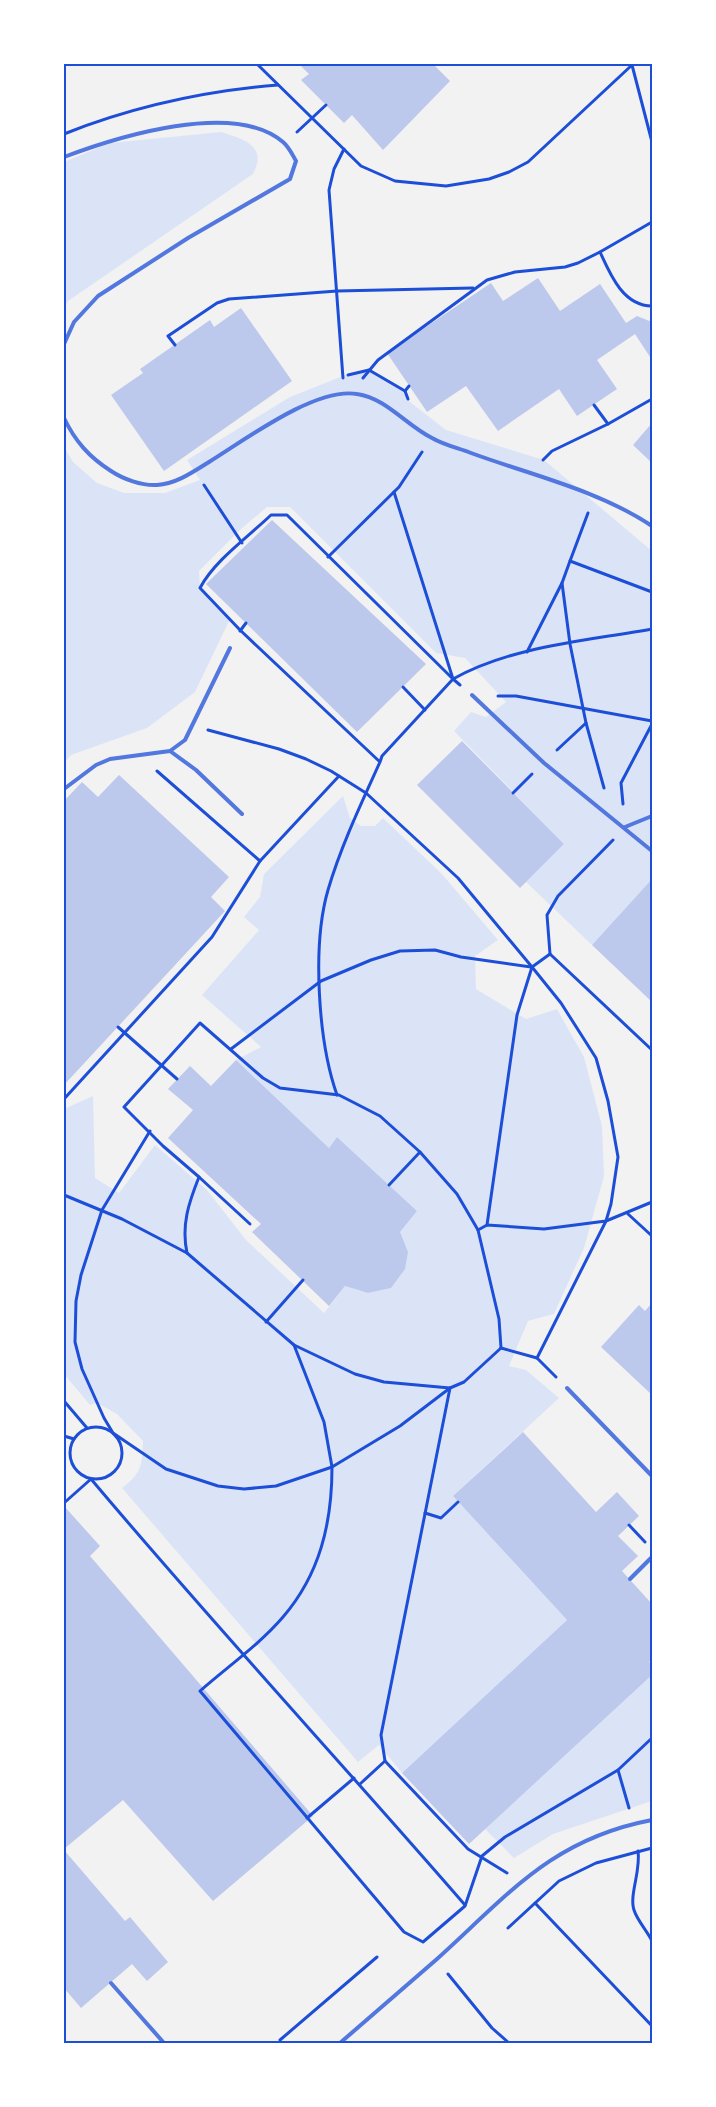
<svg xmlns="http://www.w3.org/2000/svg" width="716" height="2107" font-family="'IBM Plex Serif',serif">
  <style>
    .green { fill: #dbe4f7 }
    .building { fill: #bdc9ec }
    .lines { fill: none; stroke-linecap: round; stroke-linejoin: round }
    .path { stroke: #1d4ed8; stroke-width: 3 }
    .service { stroke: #5277de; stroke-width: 4 }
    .neatline { fill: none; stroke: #1d4ed8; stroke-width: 2 }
  </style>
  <rect width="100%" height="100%" fill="#f2f2f2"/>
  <!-- green -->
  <g class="green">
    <path d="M 221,132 C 244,139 268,146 253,174 L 68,301 L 64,307 L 64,162 L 110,143 Z"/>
    <polygon points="369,370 405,391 410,402 446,430 544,460 652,551 652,879 592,945 526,882 564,844 454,731 471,712 486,717 506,702 465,658 436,653 290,507 267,507 241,529 199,571 200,588 230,619 195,692 147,728 71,755 64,763 64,447 73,462 97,483 124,493 165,493 200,480 187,460 290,397 343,376"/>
    <path d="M 343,796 L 350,818 L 361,826 L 375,826 L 383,818 L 442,874 L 498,940 L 475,956 L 476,989 L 526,1019 L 557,1009 L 584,1057 L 602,1126 L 604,1176 L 584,1248 L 554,1314 L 528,1321 L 509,1366 L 526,1370 L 559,1398 L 453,1496 L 567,1620 L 402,1773 L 379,1745 L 358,1762 L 122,1488 C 142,1473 142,1465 143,1441 L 117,1414 L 97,1403 L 90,1405 L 64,1374 L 64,1109 L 93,1096 L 95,1178 L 119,1193 L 155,1145 L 207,1190 L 246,1240 L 324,1313 L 345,1286 L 368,1293 L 391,1288 L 400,1232 L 417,1211 L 337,1137 L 329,1148 L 236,1060 L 261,1047 L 202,995 L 259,930 L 244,917 L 260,897 L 264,874 Z"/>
    <polygon points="652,1675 652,1801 553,1834 514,1858 485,1829"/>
  </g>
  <!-- building -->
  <g class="building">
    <polygon points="299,64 433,64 450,81 383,150 352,115 344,123 301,80 309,74"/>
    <polygon points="538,278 560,311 600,284 626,323 637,316 652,322 652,360 635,334 597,360 617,389 577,416 559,389 498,431 466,386 427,412 387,353 491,283 503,301"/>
    <polygon points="241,308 292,381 164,471 111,395 143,373 140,369 210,320 214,327"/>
    <polygon points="652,423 652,463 633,445"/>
    <polygon points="272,520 426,664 357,732 206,584"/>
    <polygon points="462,741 564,844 520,888 417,785"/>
    <polygon points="119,775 229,877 211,897 225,911 64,1085 64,801 82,782 98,797"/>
    <polygon points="652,879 652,1002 592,945"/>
    <polygon points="236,1060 329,1148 337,1137 417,1211 400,1232 408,1252 405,1269 391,1288 368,1293 345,1286 329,1306 252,1232 261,1224 168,1138 193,1110 168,1089 190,1066 211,1086"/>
    <polygon points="652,1303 652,1395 601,1347 639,1305 645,1311"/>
    <polygon points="523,1432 596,1512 617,1492 639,1516 618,1536 638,1556 622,1571 652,1604 652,1659 649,1662 652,1665 652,1675 469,1844 402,1773 567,1620 453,1496"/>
    <polygon points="64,1506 100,1546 90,1556 313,1816 213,1901 123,1800 64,1849"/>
    <polygon points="64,1850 125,1921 130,1917 168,1962 147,1981 132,1964 81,2008 64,1988"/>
  </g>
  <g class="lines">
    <!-- path -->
    <g class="path">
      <polyline points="257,64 361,166 395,181 446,186 489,179 509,172 528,162 632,65 652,142"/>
      <polyline points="297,132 326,105"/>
      <path d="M 64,134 C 132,107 205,91 278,85"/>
      <polyline points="600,252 652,222"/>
      <polyline points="175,345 168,336 217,303 229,299 337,291 473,288"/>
      <polyline points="348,375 369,370 405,391 408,399"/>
      <polyline points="343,378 329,190 334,169 344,149"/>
      <path d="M 363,378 L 378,360 L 487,280 L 515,272 L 565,267 L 578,263 L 600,252 C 610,274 623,306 652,306"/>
      <polyline points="405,391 409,386"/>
      <polyline points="594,405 608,424"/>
      <polyline points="543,460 552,451 608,424 652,399"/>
      <polyline points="204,485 242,543"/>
      <polyline points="394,492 453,679 460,685"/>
      <polyline points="588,513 570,561 652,592"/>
      <polyline points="328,557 399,487 422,452"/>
      <polyline points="562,583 570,644 586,723 604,788"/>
      <polyline points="240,631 246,623"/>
      <polyline points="527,652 562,583 570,561"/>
      <path d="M 453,679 C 512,646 586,641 652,629"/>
      <polyline points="403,687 425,710"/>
      <polyline points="498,696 516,696 652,721"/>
      <polyline points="208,730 279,749 306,759 331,771 366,793 458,878 532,967 561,1003 596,1058 608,1101 618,1157 611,1204 606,1221 537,1358"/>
      <polyline points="557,750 586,723"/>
      <polyline points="157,771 260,861 339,776"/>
      <polyline points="513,793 532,774"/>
      <polyline points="623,804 621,783 652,724"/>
      <polyline points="613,840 558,896 547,915 550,954 652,1050"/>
      <polyline points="118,1027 177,1079"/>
      <polyline points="231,1049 321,981 371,960 400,951 435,950 461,957 531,967"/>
      <path d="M 337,1095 C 318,1041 312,945 328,890 C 341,846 361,804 380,762 L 382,756 L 453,679 L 287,515 L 271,515 C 248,537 214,561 200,588 L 240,630 L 380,762"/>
      <polyline points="64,1099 212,937 260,861"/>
      <polyline points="150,1131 102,1210 81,1275 76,1301 75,1342 82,1369 104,1418 113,1433 166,1469 218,1486 244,1489 276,1486 332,1467 324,1422 294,1345"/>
      <polyline points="199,1177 250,1224"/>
      <polyline points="389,1185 420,1152"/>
      <polyline points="64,1195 122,1219 187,1253 294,1345 355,1374 384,1382 450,1388"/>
      <polyline points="628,1214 652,1236"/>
      <polyline points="487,1225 517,1015 532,967 550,954"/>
      <polyline points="478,1230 487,1225 544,1229 606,1221 652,1202"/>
      <path d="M 187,1253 C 181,1225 189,1202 199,1177 L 163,1146 L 124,1107 L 200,1023 L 263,1078 L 280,1088 L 339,1095 L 380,1116 L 420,1152 L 457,1194 L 478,1230 L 499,1319 L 501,1348"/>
      <polyline points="266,1322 303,1280"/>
      <polyline points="501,1348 537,1358 556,1377"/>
      <path d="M 450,1388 L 400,1426 L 332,1467 C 332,1523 320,1574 283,1617 C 259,1645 227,1667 200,1691 L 404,1932 L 423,1942 L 465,1906 L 482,1856 L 505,1837 L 618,1770"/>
      <polyline points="64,1401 87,1428"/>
      <circle cx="96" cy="1453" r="26"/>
      <polyline points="64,1436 74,1439"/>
      <path d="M 64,1503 L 91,1479 C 213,1624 341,1762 465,1905"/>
      <polyline points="425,1513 441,1518 458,1502"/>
      <polyline points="629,1525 645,1542"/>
      <polyline points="385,1761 468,1849 507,1873"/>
      <polyline points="360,1784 385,1761 381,1735 450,1388 464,1382 501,1348"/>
      <polyline points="629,1808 618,1770 652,1738"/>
      <polyline points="307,1818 354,1778"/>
      <path d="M 638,1851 C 641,1871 629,1895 634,1910 C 637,1920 647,1931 652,1941"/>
      <polyline points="535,1903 652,2026"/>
      <polyline points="508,1928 559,1881 596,1863 652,1848"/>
      <polyline points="448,1974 492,2028 509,2043"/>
      <polyline points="280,2040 377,1957"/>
    </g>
    <!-- service -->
    <g class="service">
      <path d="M 64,157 C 117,137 234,100 283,142 C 289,147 292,154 296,161 L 290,179 L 188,238 L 98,296 L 74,322 L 64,344"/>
      <path d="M 64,418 C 75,441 89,457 111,471 C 123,479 142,486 157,485 C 176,484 193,472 209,462 C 245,440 315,387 357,394 C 386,398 407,426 432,438 C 444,445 458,448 471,453 C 531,475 598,490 652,526"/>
      <polyline points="472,695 544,763 652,851"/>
      <polyline points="170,751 196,770 242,814"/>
      <polyline points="64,789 96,765 110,759 170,751 185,740 230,648"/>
      <polyline points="625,827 652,816"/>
      <polyline points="567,1388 652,1476"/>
      <polyline points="630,1579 652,1557"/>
      <polyline points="111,1983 164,2043"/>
      <path d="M 340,2043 C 372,2015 405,1987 437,1959 C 509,1894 552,1839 652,1820"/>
    </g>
  </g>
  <!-- border -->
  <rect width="716" height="2107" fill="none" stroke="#ffffff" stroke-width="130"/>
  <rect x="65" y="65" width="586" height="1977" class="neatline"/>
</svg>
